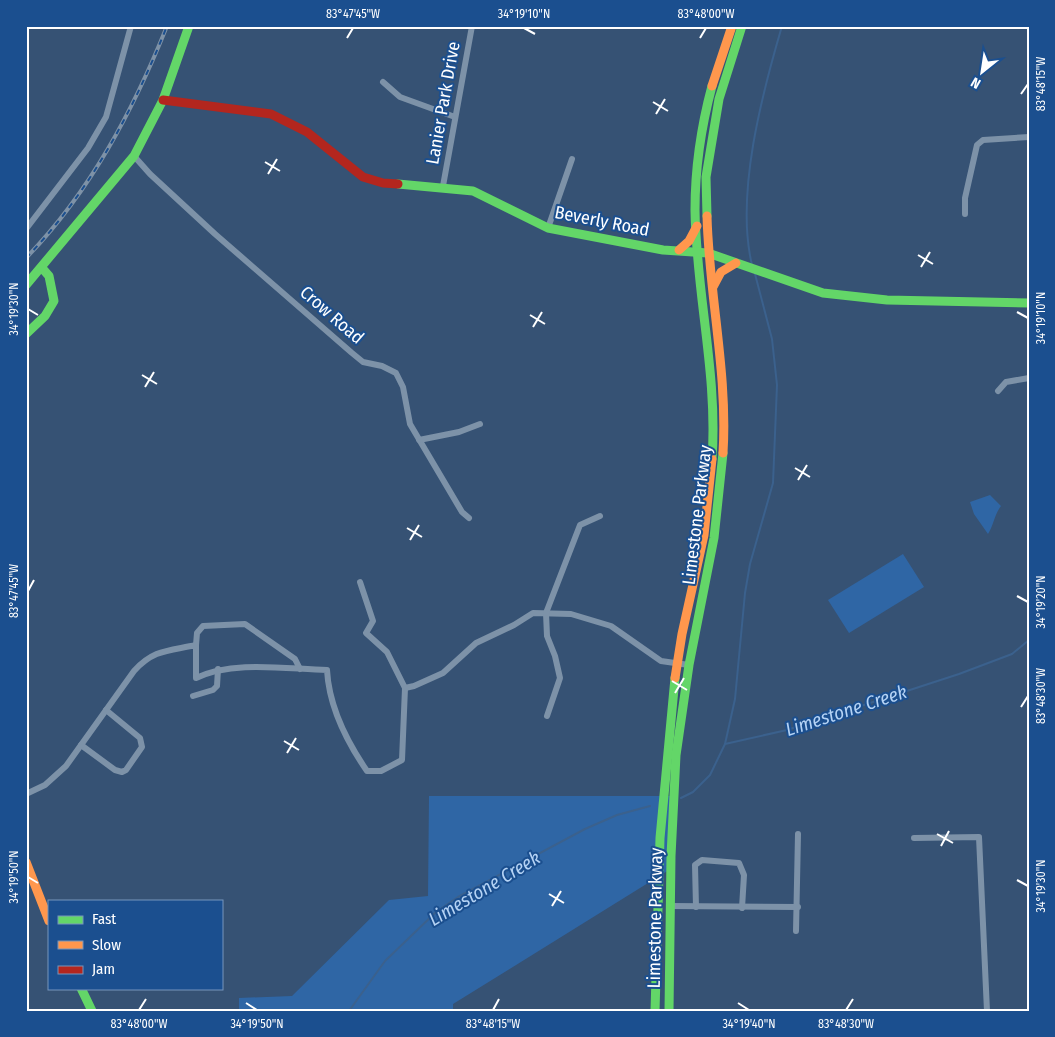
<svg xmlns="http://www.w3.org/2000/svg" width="1055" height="1037" font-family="'Fira Sans Condensed',sans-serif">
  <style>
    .green { fill: #2f66a5 }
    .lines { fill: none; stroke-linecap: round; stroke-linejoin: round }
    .stream { stroke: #3b618d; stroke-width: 2 }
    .street { stroke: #7d92a8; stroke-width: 6 }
    .fast { stroke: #63d668; stroke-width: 9 }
    .slow { stroke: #ff974d; stroke-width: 9 }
    .jam { stroke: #b3261e; stroke-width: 9 }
    .rail-casing { stroke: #7e92a7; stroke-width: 4 }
    .rail { stroke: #1b4f8f; stroke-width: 2; stroke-dasharray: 5.5; stroke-linecap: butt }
    .ticks { fill: none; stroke: #fff; stroke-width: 2 }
    .labels { text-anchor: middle; stroke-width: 4; stroke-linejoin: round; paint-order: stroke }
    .street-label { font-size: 18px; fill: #fff; stroke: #1b4f8f }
    .water-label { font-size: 19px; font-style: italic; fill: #b5d3f5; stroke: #1b4f8f }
    .neatline { fill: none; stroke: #fff; stroke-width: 2 }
    .ticks-label { font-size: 12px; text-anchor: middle; fill: #fff }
  </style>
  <rect width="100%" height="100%" fill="#365274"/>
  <!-- green -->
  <g class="green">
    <path d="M 990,495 L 1001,506 C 994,515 994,525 988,534 L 974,514 L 970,502 Z"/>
    <polygon points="903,554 924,587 849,633 828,600"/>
    <polygon points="429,796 671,796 669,870 453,1004 453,1011 239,1011 239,998 292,996 389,900 428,896"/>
  </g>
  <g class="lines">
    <!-- stream -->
    <g class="stream">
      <path d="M 752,265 C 735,195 762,94 782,26"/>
      <polyline points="725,744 787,730 959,674 1012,654 1029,640"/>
      <polyline points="681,798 693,792 710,775 725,744 735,699 745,593 750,564 773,483 777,385 772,339 755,274"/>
      <polyline points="349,1011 385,961 436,912 458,897 585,829 617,815 650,806"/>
    </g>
    <!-- street -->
    <g class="street">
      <polyline points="383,82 400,97 455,117"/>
      <polyline points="134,156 150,174 215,234 352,353 363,362 382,366 396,373 403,387 410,424 462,512 469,518"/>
      <polyline points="443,186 472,26"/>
      <polyline points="965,214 965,198 977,145 983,140 1029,137"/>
      <polyline points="548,228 572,159"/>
      <polyline points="26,229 88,148 106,117 131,26"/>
      <polyline points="998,391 1006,382 1029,378"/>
      <polyline points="419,440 459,432 480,424"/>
      <polyline points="196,645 197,633 203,626 245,624 295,659 300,669"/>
      <polyline points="405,688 414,686 443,673 476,643 514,625 533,613 571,614 611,626 661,661 689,665"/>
      <polyline points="193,696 213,690 217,686 218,669"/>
      <polyline points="547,716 560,678 555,656 547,636 546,613 580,525 600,516"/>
      <polyline points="81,745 115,770 122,772 126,770 142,747 140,738 106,710"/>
      <path d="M 26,794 L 45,785 L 66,766 L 134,671 C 154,649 169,651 196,645 L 196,678 C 233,660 286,669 327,670 C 329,706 347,742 367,771 L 381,771 L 402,760 L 405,688 L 387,652 L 366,633 L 373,621 L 360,582"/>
      <polyline points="914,838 979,837 987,1011"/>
      <polyline points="670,906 798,907"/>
      <polyline points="696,907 695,865 702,860 739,863 744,875 742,908"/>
      <polyline points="796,931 798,834"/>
    </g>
    <!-- fast -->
    <g class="fast">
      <path d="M 712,86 C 701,127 695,167 695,210 C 696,293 718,375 712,459"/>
      <polyline points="398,184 473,191 548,228 663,250 708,253 823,293 887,300 1029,303"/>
      <polyline points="707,216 706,177 719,99 742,26"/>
      <polyline points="26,285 134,156 163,100 189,26"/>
      <polyline points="26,334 45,316 54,301 49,276 42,268"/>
      <polyline points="81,988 92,1011"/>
      <polyline points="655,1011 660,838 675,678"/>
      <polyline points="669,1011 671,856 676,755 689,665 714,538 723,453"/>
    </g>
    <!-- slow -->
    <g class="slow">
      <polyline points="712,86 732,26"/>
      <path d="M 707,216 C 709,295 728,374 723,453"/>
      <polyline points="679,250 689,241 697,226"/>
      <polyline points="713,287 721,272 736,263"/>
      <polyline points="675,678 682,634 704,535 712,459"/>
      <polyline points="26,862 49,921"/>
    </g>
    <!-- jam -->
    <polyline class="jam" points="163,100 271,114 307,132 363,177 383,183 398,184"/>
    <defs>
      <path id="rail" d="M 26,258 C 90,192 133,111 167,26"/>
    </defs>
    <!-- rail casing -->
    <use href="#rail" class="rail-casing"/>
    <!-- rail -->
    <use href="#rail" class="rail"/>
  </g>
  <!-- ticks -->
  <path class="ticks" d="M 524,28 L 535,34M 347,38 L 353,28M 700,38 L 706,28M 1021,94 L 1028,84M 653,102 L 668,111M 656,114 L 665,99M 265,162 L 280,171M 268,174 L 277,159M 918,255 L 933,264M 921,267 L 930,252M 28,309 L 38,315M 1017,312 L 1028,318M 530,315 L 545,324M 533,327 L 542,312M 142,375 L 157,384M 145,387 L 154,372M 795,468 L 810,477M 798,480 L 807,465M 407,528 L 422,537M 410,540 L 419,525M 28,591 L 34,580M 1017,596 L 1028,602M 672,681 L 687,690M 675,693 L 684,678M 1021,707 L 1028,696M 284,741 L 299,750M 287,753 L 296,738M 937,834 L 953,843M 941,846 L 949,831M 28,877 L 38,883M 1017,880 L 1028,886M 549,894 L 564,903M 552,906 L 561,891M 246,1003 L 257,1010M 738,1003 L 749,1010M 139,1010 L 146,999M 493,1010 L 499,999M 846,1010 L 853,999"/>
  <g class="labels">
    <!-- street labels -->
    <g class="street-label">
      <text transform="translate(443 103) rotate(-80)" y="6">Lanier Park Drive</text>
      <text transform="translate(602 221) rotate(11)" y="6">Beverly Road</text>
      <text transform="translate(332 315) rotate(41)" y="6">Crow Road</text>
      <text transform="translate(697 515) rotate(-83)" y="6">Limestone Parkway</text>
      <text transform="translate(655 918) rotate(-89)" y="6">Limestone Parkway</text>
    </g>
    <!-- water labels -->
    <g class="water-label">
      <text transform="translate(846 710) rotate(-18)" y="7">Limestone Creek</text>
      <text transform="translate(484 888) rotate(-31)" y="7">Limestone Creek</text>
    </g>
  </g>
  <!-- border -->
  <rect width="1055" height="1037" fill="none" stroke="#1b4f8f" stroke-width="55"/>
  <!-- legend -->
  <rect x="48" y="900" width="175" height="90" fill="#1b4f8f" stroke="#7695bc"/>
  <rect x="58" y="916" width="25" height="8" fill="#63d668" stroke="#7695bc"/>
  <text x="92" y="924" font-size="15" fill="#ffffff">Fast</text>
  <rect x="58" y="941" width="25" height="8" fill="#ff974d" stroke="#7695bc"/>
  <text x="92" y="950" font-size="15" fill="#ffffff">Slow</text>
  <rect x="58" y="966" width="25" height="8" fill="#b3261e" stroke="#7695bc"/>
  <text x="92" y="974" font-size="15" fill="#ffffff">Jam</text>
  <!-- north arrow -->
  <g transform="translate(982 72) rotate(210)" stroke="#1b4f8f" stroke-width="4" paint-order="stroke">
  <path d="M0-4L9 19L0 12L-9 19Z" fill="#ffffff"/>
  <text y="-8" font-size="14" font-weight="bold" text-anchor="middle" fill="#ffffff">N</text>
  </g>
  <rect x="28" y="28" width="1000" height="982" class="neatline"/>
  <g class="ticks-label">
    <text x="353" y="18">83°47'45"W</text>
    <text x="524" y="18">34°19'10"N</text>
    <text x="706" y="18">83°48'00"W</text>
    <text transform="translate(1041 84) rotate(-90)" y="4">83°48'15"W</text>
    <text transform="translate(14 309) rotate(-90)" y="4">34°19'30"N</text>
    <text transform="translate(1041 318) rotate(-90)" y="4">34°19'10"N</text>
    <text transform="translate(14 591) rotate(-90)" y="4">83°47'45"W</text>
    <text transform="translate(1041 602) rotate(-90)" y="4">34°19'20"N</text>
    <text transform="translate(1041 696) rotate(-90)" y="4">83°48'30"W</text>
    <text transform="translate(14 877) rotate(-90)" y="4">34°19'50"N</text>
    <text transform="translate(1041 886) rotate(-90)" y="4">34°19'30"N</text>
    <text x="139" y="1028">83°48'00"W</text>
    <text x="257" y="1028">34°19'50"N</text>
    <text x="493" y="1028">83°48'15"W</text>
    <text x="749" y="1028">34°19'40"N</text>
    <text x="846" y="1028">83°48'30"W</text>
  </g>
</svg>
